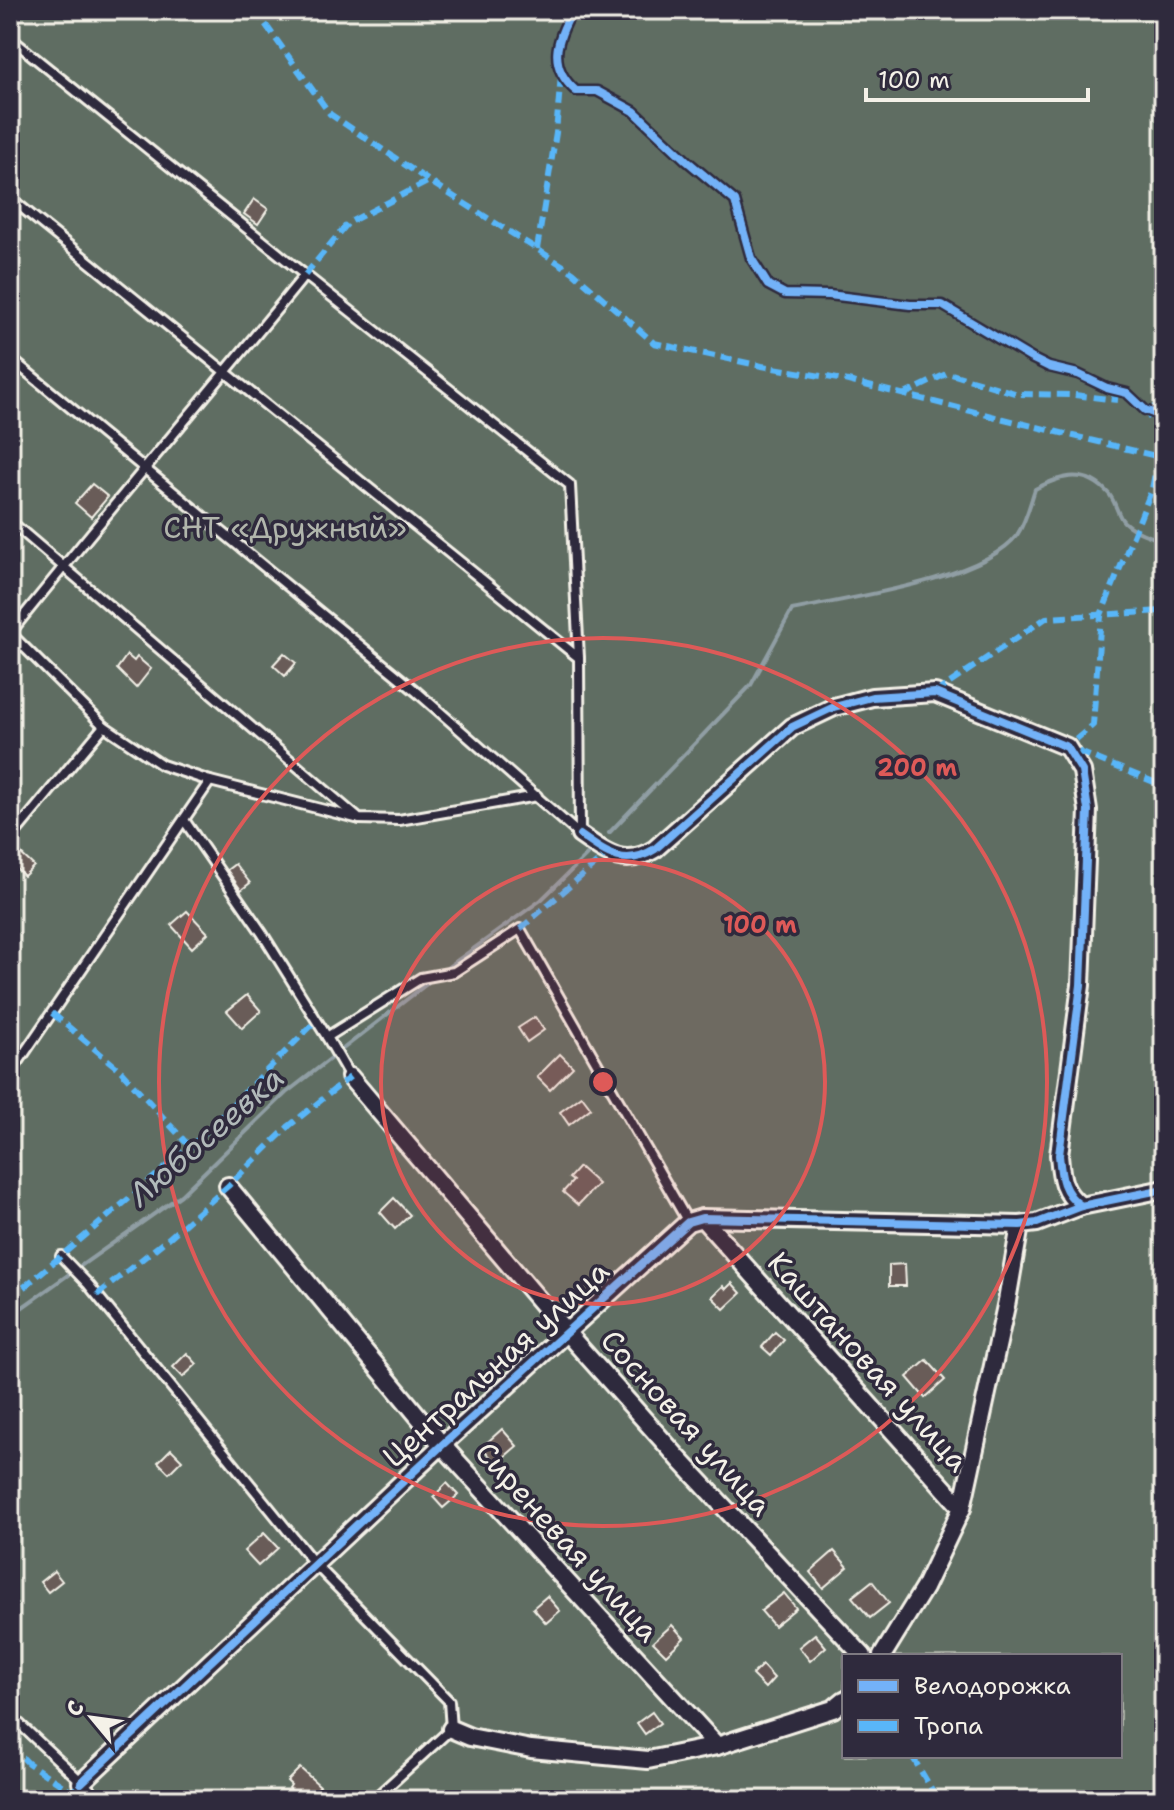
<svg xmlns="http://www.w3.org/2000/svg" width="1174" height="1810" font-family="'Shantell Sans',sans-serif">
  <style>
    .green { fill: #5f6d62; stroke: #aaafa5; stroke-width: 2; fill-rule: evenodd }
    .lines { fill: none; stroke-linecap: round; stroke-linejoin: round }
    .stream { stroke: #909ea4; stroke-width: 4 }
    .building { fill: #695c58; stroke: #f4f1e8; stroke-width: 2 }
    .service-casing { stroke: #f4f1e8; stroke-width: 14 }
    .minor-casing { stroke: #f4f1e8; stroke-width: 22 }
    .service { stroke: #2f2a3d; stroke-width: 8 }
    .minor { stroke: #2f2a3d; stroke-width: 16 }
    .quiet { stroke: #59b6f9; stroke-width: 6; stroke-dasharray: 12 6; stroke-linecap: butt }
    .cycleway-casing { stroke: #2f2a3d; stroke-width: 13 }
    .cycleway { stroke: #73b2f8; stroke-width: 8 }
    .ring { fill: none; stroke: #de5a58; stroke-width: 4 }
    .labels { text-anchor: middle; stroke-width: 7; stroke-linejoin: round; paint-order: stroke }
    .park-label { font-size: 30px; fill: #b1b6ac; stroke: #2f2a3d }
    .street-label { font-size: 30px; fill: #f4f1e8; stroke: #2f2a3d }
    .water-label { font-size: 32px; font-style: italic; fill: #b2baba; stroke: #2f2a3d }
    .centre { fill: #de5a58; stroke: #2f2a3d; stroke-width: 4 }
    .ring-label { font-size: 24px; text-anchor: middle; font-weight: bold; fill: #de5a58; stroke: #2f2a3d; stroke-width: 7; stroke-linejoin: round; paint-order: stroke }
  </style>
  <rect width="100%" height="100%" fill="#403945"/>
  <filter id="ink" filterUnits="userSpaceOnUse"><feTurbulence type="fractalNoise" baseFrequency=".0125" numOctaves="2"/><feDisplacementMap in="SourceGraphic" scale="16" xChannelSelector="R" yChannelSelector="G"/><feConvolveMatrix kernelMatrix="1 2 1 2 8 2 1 2 1" color-interpolation-filters="sRGB"/></filter>
  <g filter="url(#ink)">
    <!-- green -->
    <path class="green" d="M 10,10 L 1164,10 L 1164,1800 L 10,1800 ZM 844,1656 L 1120,1656 L 1120,1756 L 844,1756 Z"/>
    <g class="lines">
      <!-- stream -->
      <g class="stream">
        <path d="M 609,833 L 751,685 L 792,610 C 847,598 983,580 1017,535 C 1026,522 1030,504 1035,489 C 1062,475 1086,468 1109,494 C 1116,502 1117,515 1124,522 C 1135,532 1151,537 1164,541"/>
        <polyline points="448,967 541,900 587,855"/>
        <polyline points="10,1316 181,1195 286,1093 428,983"/>
      </g>
    </g>
    <!-- building -->
    <g class="building">
      <polygon points="254,199 268,209 258,224 244,214"/>
      <polygon points="92,484 108,497 91,517 75,503"/>
      <polygon points="284,653 296,663 285,676 273,665"/>
      <polygon points="127,655 134,661 137,657 151,669 136,688 117,669"/>
      <polygon points="18,851 34,866 24,876 10,862"/>
      <polygon points="235,864 250,883 241,890 227,870"/>
      <polygon points="187,911 208,933 192,948 171,925"/>
      <polygon points="247,995 261,1011 242,1028 227,1011"/>
      <polygon points="535,1017 544,1030 527,1042 518,1028"/>
      <polygon points="560,1054 573,1067 550,1090 537,1077"/>
      <polygon points="582,1096 591,1108 569,1125 560,1112"/>
      <polygon points="579,1167 598,1184 578,1205 563,1192 573,1181 569,1178"/>
      <polygon points="394,1198 410,1215 395,1229 380,1212"/>
      <polygon points="905,1264 906,1286 889,1286 889,1265"/>
      <polygon points="732,1283 741,1293 724,1309 712,1297 723,1286 726,1289"/>
      <polygon points="775,1332 784,1340 771,1355 762,1347"/>
      <polygon points="187,1353 197,1364 183,1377 173,1367"/>
      <polygon points="927,1360 945,1380 925,1398 907,1377"/>
      <polygon points="502,1429 517,1446 496,1464 482,1447"/>
      <polygon points="171,1449 182,1460 169,1473 158,1462"/>
      <polygon points="447,1483 458,1495 443,1508 433,1497"/>
      <polygon points="264,1533 278,1548 258,1566 244,1551"/>
      <polygon points="834,1551 848,1567 823,1588 810,1572"/>
      <polygon points="54,1571 62,1581 48,1592 40,1582"/>
      <polygon points="872,1581 889,1603 870,1618 852,1597"/>
      <polygon points="784,1593 796,1608 774,1626 761,1611"/>
      <polygon points="547,1596 560,1611 546,1623 533,1608"/>
      <polygon points="672,1625 684,1638 666,1655 653,1642"/>
      <polygon points="815,1634 826,1647 810,1661 799,1647"/>
      <polygon points="762,1665 774,1678 765,1688 752,1675"/>
      <polygon points="652,1712 660,1723 645,1734 637,1723"/>
      <polygon points="300,1768 320,1786 305,1800 301,1800 289,1788 291,1785 287,1781"/>
    </g>
    <g class="lines">
      <defs>
        <g id="service">
          <polyline points="10,41 14,41 305,275"/>
          <path d="M 10,198 L 579,658 L 570,485 L 305,275 C 207,395 107,512 10,633"/>
          <polyline points="10,358 417,692 580,835"/>
          <polyline points="10,521 359,819 399,820 537,796"/>
          <polyline points="10,633 104,726 162,765 210,781 356,818"/>
          <polyline points="579,658 580,835"/>
          <polyline points="184,820 262,933 327,1037 421,978 454,972 520,929 688,1222"/>
          <polyline points="10,832 15,833 104,726"/>
          <polyline points="327,1037 350,1077"/>
          <polyline points="10,1074 210,781"/>
          <polyline points="61,1256 88,1284 314,1563 449,1701 451,1729 373,1800"/>
          <polyline points="10,1715 101,1800"/>
        </g>
        <g id="minor">
          <path d="M 580,835 C 607,854 625,868 655,849 L 792,727 L 834,707 L 872,697 L 935,693 L 1067,747 L 1082,771 L 1088,810 L 1081,985 L 1059,1155 C 1061,1177 1062,1192 1081,1206"/>
          <polyline points="350,1077 566,1332 681,1461 863,1656"/>
          <polyline points="228,1186 442,1445 717,1746"/>
          <polyline points="702,1218 962,1508"/>
          <polyline points="882,1656 924,1588 962,1508 1007,1301 1020,1225"/>
          <polyline points="451,1729 470,1737 531,1749 648,1760 717,1746 833,1709 844,1700"/>
          <polyline points="81,1783 442,1445 688,1222 702,1218 1020,1225 1037,1223 1081,1206 1164,1189"/>
        </g>
      </defs>
      <!-- service casing -->
      <use href="#service" class="service-casing"/>
      <!-- minor casing -->
      <use href="#minor" class="minor-casing"/>
      <!-- service -->
      <use href="#service" class="service"/>
      <!-- minor -->
      <use href="#minor" class="minor"/>
      <!-- quiet -->
      <g class="quiet">
        <polyline points="255,10 330,114 429,181 573,272 654,343 762,366 844,380 1164,458"/>
        <polyline points="537,249 556,133 561,74"/>
        <polyline points="305,275 348,223 429,181"/>
        <polyline points="903,395 948,373 1018,394 1074,395 1118,400"/>
        <polyline points="1164,404 1145,410 1158,430 1158,458 1152,489 1101,615 1093,725 1067,747 1164,786"/>
        <polyline points="935,693 1046,618 1164,611"/>
        <polyline points="520,929 608,853"/>
        <polyline points="52,1013 121,1071 190,1147"/>
        <polyline points="97,1295 170,1237 228,1186 289,1126 350,1077"/>
        <polyline points="10,1299 190,1147 316,1021"/>
        <polyline points="10,1745 28,1763 72,1792 81,1783"/>
        <polyline points="912,1756 938,1800"/>
      </g>
      <defs>
        <g id="cycleway">
          <path d="M 573,10 C 556,40 547,66 576,91 L 597,91 L 634,111 L 687,161 L 735,201 L 751,258 L 768,285 L 785,294 L 829,295 L 910,305 L 942,305 L 1031,358 L 1049,367 L 1078,374 L 1107,388 L 1127,393 L 1145,410 L 1164,417"/>
          <path d="M 580,835 C 607,854 625,868 655,849 L 792,727 L 834,707 L 872,697 L 935,693 L 1067,747 L 1082,771 L 1088,810 L 1081,985 L 1059,1155 C 1061,1177 1062,1192 1081,1206"/>
          <polyline points="81,1783 442,1445 688,1222 702,1218 1020,1225 1037,1223 1081,1206 1164,1189"/>
        </g>
      </defs>
      <!-- cycleway casing -->
      <use href="#cycleway" class="cycleway-casing"/>
      <!-- cycleway -->
      <use href="#cycleway" class="cycleway"/>
    </g>
  </g>
  <!-- distance rings -->
  <circle cx="603" cy="1082" r="222" fill="#de5a58" fill-opacity=".12"/>
  <g class="ring">
    <circle cx="603" cy="1082" r="222"/>
    <circle cx="603" cy="1082" r="444"/>
  </g>
  <g class="labels">
    <!-- park labels -->
    <g class="park-label">
      <text x="285" y="538">СНТ «Дружный»</text>
    </g>
    <!-- street labels -->
    <g class="street-label">
      <text transform="translate(868 1362) rotate(48)" y="10">Каштановая улица</text>
      <text transform="translate(496 1364) rotate(-42)" y="10">Центральная улица</text>
      <text transform="translate(686 1423) rotate(48)" y="10">Сосновая улица</text>
      <text transform="translate(567 1542) rotate(48)" y="10">Сиреневая улица</text>
    </g>
    <!-- water labels -->
    <g class="water-label">
      <text transform="translate(206 1136) rotate(-41)" y="11">Любосеевка</text>
    </g>
  </g>
  <circle cx="603" cy="1082" r="12" class="centre"/>
  <g class="ring-label">
    <text x="917" y="776">200 m</text>
    <text x="760" y="933">100 m</text>
  </g>
  <!-- margin -->
  <rect width="1174" height="1810" fill="none" stroke="#2f2a3d" stroke-width="40"/>
  <rect x="20" y="20" width="1134" height="1770" fill="none" stroke="#f4f1e8" stroke-width="3" filter="url(#ink)"/>
  <!-- legend -->
  <rect x="842" y="1654" width="280" height="104" fill="#2f2a3d" stroke="#7e7a81" stroke-width="2"/>
  <rect x="858" y="1680" width="40" height="12" fill="#73b2f8" stroke="#7e7a81" stroke-width="2"/>
  <text x="914" y="1694" font-size="24" fill="#f4f1e8">Велодорожка</text>
  <rect x="858" y="1720" width="40" height="12" fill="#59b6f9" stroke="#7e7a81" stroke-width="2"/>
  <text x="914" y="1734" font-size="24" fill="#f4f1e8">Тропа</text>
  <!-- north arrow -->
  <g transform="translate(92 1718) rotate(299)" stroke="#2f2a3d" stroke-width="6" paint-order="stroke">
  <path d="M0-6L14 30L0 20L-14 30Z" fill="#f4f1e8"/>
  <text y="-12" font-size="22" font-weight="bold" text-anchor="middle" fill="#f4f1e8">С</text>
  </g>
  <!-- scale -->
  <path d="M866 88v12h222v-12" fill="none" stroke="#f4f1e8" stroke-width="4"/>
  <text x="878" y="88" font-size="24" fill="#f4f1e8" stroke="#2f2a3d" stroke-width="6" paint-order="stroke">100 m</text>
</svg>
